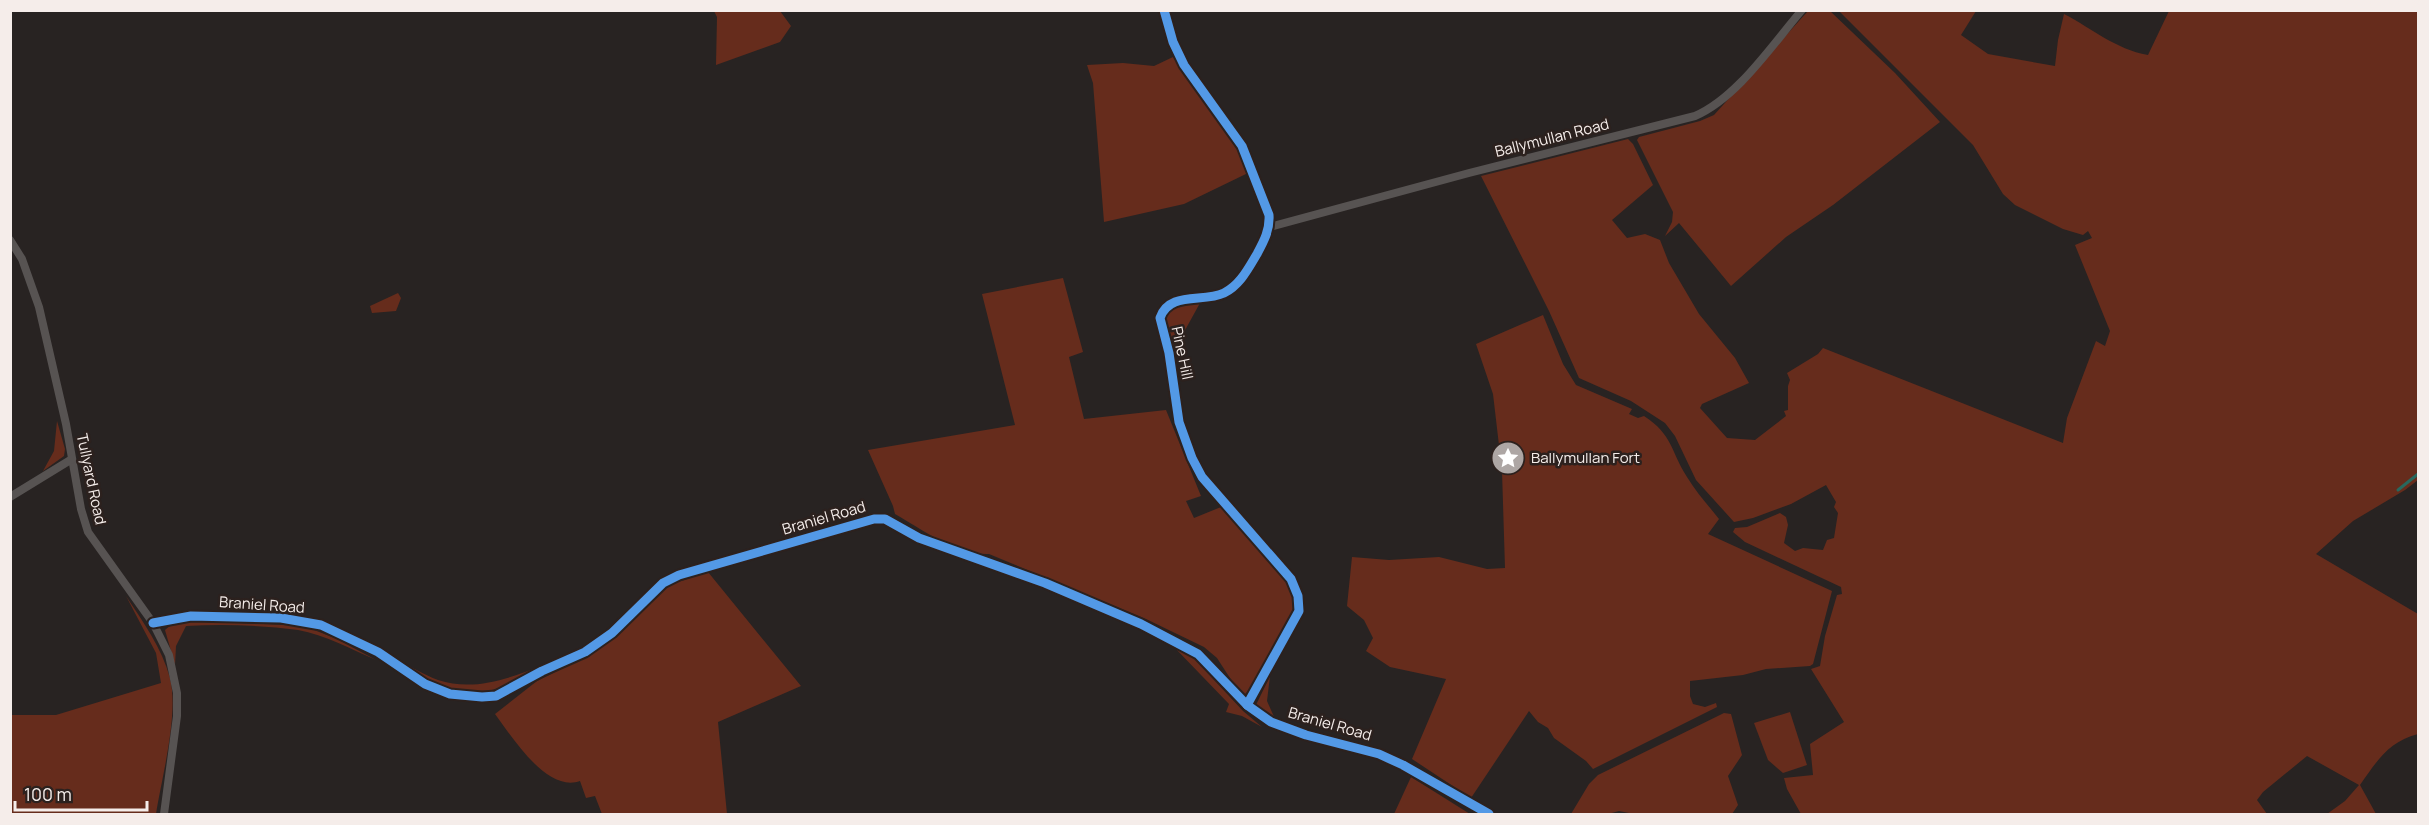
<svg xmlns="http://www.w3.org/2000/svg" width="2429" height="825" font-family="Manrope,sans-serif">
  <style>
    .green { fill: #662c1c }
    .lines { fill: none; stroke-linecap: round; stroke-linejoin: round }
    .stream { stroke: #28685e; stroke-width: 3 }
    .minor { stroke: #575352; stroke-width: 8 }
    .cycleway-casing { stroke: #2c211e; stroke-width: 13 }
    .cycleway { stroke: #5399e6; stroke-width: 9 }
    .labels { text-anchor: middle; stroke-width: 5; stroke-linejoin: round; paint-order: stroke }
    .street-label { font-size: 15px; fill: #f5edea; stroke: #2c211e }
    .poi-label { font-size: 15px; fill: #f5edea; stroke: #2c211e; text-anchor: start }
  </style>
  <rect width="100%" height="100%" fill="#282322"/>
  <!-- green -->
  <g class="green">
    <polygon points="714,11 780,11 791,26 780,42 716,65 717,17"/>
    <polygon points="1808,11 1830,11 1895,73 1940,122 1833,205 1786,237 1731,286 1679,223 1665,236 1672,222 1673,212 1637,140 1639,137 1700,121 1714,115"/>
    <path d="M 1839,11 L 1976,11 L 1961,35 L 1988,54 L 2055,66 L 2058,40 L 2064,14 C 2093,29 2115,49 2148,55 L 2169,11 L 2418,11 L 2418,480 L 2405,490 L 2353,521 L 2316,554 L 2418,614 L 2418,734 C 2388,742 2377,761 2360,785 L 2376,814 L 2327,814 L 2345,801 L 2359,785 L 2307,756 L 2263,792 L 2257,800 L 2267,814 L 1801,814 L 1787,789 L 1784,778 L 1813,775 L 1810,744 L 1844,722 L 1811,669 L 1820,666 L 1825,636 L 1837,595 L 1842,594 L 1841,587 L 1745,542 L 1733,532 L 1735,528 L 1747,527 L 1780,513 L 1786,517 L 1788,525 L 1784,543 L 1795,551 L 1803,548 L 1823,550 L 1827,540 L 1834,538 L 1838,513 L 1834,507 L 1836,502 L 1826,485 L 1791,504 L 1753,518 L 1734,522 L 1696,480 L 1675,436 L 1665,423 L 1631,401 L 1579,378 L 1549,311 L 1481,176 L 1628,139 L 1633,144 L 1653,185 L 1612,220 L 1627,238 L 1645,234 L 1660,240 L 1669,263 L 1699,314 L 1735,358 L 1749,383 L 1702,404 L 1700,408 L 1727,438 L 1755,440 L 1786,416 L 1784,411 L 1788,410 L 1788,386 L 1790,380 L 1787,373 L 1818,354 L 1823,348 L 2063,443 L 2067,418 L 2096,341 L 2105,346 L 2110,331 L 2075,245 L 2092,238 L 2088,231 L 2083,235 L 2063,229 L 2015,205 L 2003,194 L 1973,145 Z"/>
    <polygon points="1173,57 1243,158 1248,173 1184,204 1104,222 1093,83 1087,65 1123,63 1154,66"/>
    <path d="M 1063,278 L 1083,352 L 1069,357 L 1084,419 L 1166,410 L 1201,496 L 1186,501 L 1194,518 L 1221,507 L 1284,577 L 1292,594 L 1293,608 L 1287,625 L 1251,689 L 1245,694 L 1239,692 L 1217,658 L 1204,647 L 1146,619 L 989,554 C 956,555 923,530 895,514 L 893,506 L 868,450 L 1015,425 L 982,294 Z"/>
    <polygon points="398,293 401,298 396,311 372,313 370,306"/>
    <path d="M 1200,303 L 1173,352 C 1161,315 1158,308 1200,303 Z"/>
    <path d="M 1543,315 L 1563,364 L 1576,385 L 1632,409 L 1629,414 L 1638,418 L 1644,416 C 1673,435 1670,450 1687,477 C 1696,492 1708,505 1719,519 L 1708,534 L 1832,591 L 1813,664 L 1810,666 L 1766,669 L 1743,675 L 1690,681 L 1690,696 L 1693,704 L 1705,707 L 1716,703 L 1717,707 L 1593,769 L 1586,761 L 1554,738 L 1548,728 L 1538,722 L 1529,711 L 1471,798 L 1412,759 L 1446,679 L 1390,667 L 1366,651 L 1373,638 L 1364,620 L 1347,606 L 1352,557 L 1389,560 L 1439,557 L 1487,569 L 1505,568 L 1502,471 L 1493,394 L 1476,344 Z"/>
    <polygon points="57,421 65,449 64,456 43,471 54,451"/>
    <path d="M 708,572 L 801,686 L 718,722 L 727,814 L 602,814 L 595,796 L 586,798 L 580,781 C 547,793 512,737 495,714 L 537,681 L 588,656 L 612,639 L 634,619 L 666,586 Z"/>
    <path d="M 126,596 C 143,622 162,648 170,678 C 179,714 162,776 156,814 L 11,814 L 11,715 L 56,715 L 161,683 L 156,653 Z"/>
    <path d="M 220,622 L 304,626 L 337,639 L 376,660 C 351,649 325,635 298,630 C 261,625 222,624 186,626 L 176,646 L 175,665 L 165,630 C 177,618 204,622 220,622 Z"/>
    <polygon points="1174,647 1195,659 1243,711 1262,727 1242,716 1226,712 1229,704"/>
    <path d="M 396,659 C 410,666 424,675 438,680 C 474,692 509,678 542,666 C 503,690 472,704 427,682 C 416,677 406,667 396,659 Z"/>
    <polygon points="1270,676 1267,701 1275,719 1266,715 1256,705"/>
    <polygon points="1790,712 1807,765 1783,773 1768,760 1754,723"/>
    <polygon points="1724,713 1731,714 1742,755 1728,776 1738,805 1732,814 1634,814 1619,811 1608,814 1571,814 1589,784 1598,775"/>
    <polygon points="1411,777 1470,814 1394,814"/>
  </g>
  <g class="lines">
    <!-- stream -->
    <polyline class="stream" points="2398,490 2418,474"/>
    <!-- minor -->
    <g class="minor">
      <path d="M 1164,10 L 1173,42 L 1184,65 L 1242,146 L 1269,215 C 1270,230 1264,241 1257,254 C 1248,269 1240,285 1224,293 C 1203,303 1169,291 1160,318 L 1169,353 L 1179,422 L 1192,458 L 1202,477 L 1291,579 L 1298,596 L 1299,611 L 1247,705"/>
      <path d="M 1270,227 L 1469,173 L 1695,116 C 1737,98 1772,45 1802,10"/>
      <polyline points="10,240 22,259 39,307 66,424 81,509 88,532 153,623 169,655 177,693 177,716 164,814"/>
      <polyline points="10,497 72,459"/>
      <polyline points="153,623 191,616 281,618 321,625 378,652 425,684 450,694 482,697 496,696 542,671 585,652 612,633 663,583 679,575 874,519 885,519 919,538 1045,583 1141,624 1198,654 1247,705 1271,722 1306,735 1379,754 1403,765 1489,814"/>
    </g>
    <defs>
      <g id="cycleway">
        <path d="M 1164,10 L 1173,42 L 1184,65 L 1242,146 L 1269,215 C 1270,230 1264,241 1257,254 C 1248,269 1240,285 1224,293 C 1203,303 1169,291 1160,318 L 1169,353 L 1179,422 L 1192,458 L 1202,477 L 1291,579 L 1298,596 L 1299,611 L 1247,705"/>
        <polyline points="153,623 191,616 281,618 321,625 378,652 425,684 450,694 482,697 496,696 542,671 585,652 612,633 663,583 679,575 874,519 885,519 919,538 1045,583 1141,624 1198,654 1247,705 1271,722 1306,735 1379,754 1403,765 1489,814"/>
      </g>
    </defs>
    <!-- cycleway casing -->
    <use href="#cycleway" class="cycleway-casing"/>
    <!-- cycleway -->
    <use href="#cycleway" class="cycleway"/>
  </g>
  <!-- icons -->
  <defs>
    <symbol id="sight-disc" viewBox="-11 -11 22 22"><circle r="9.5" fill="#ada6a4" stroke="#2c211e"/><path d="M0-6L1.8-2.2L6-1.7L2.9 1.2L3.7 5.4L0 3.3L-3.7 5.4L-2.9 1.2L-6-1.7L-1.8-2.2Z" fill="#fff"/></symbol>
  </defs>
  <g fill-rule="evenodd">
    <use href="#sight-disc" x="1489" y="439" width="38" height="38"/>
  </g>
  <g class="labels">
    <!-- street labels -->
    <g class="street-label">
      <text transform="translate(1552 138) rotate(-14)" y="5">Ballymullan Road</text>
      <text transform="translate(1182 353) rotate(78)" y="5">Pine Hill</text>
      <text transform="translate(91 479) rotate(78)" y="5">Tullyard Road</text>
      <text transform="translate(824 518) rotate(-16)" y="5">Braniel Road</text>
      <text transform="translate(262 605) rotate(4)" y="5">Braniel Road</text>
      <text transform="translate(1330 724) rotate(16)" y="5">Braniel Road</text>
    </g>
    <!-- poi labels -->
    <g class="poi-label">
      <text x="1531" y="463">Ballymullan Fort</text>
    </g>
  </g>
  <!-- border -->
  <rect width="2429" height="825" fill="none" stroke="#f5edea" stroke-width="24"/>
  <!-- scale -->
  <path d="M15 801v9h132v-9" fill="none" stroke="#f5edea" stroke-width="3"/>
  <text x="24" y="801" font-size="18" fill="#f5edea" stroke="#2c211e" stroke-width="4.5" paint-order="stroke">100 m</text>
</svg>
